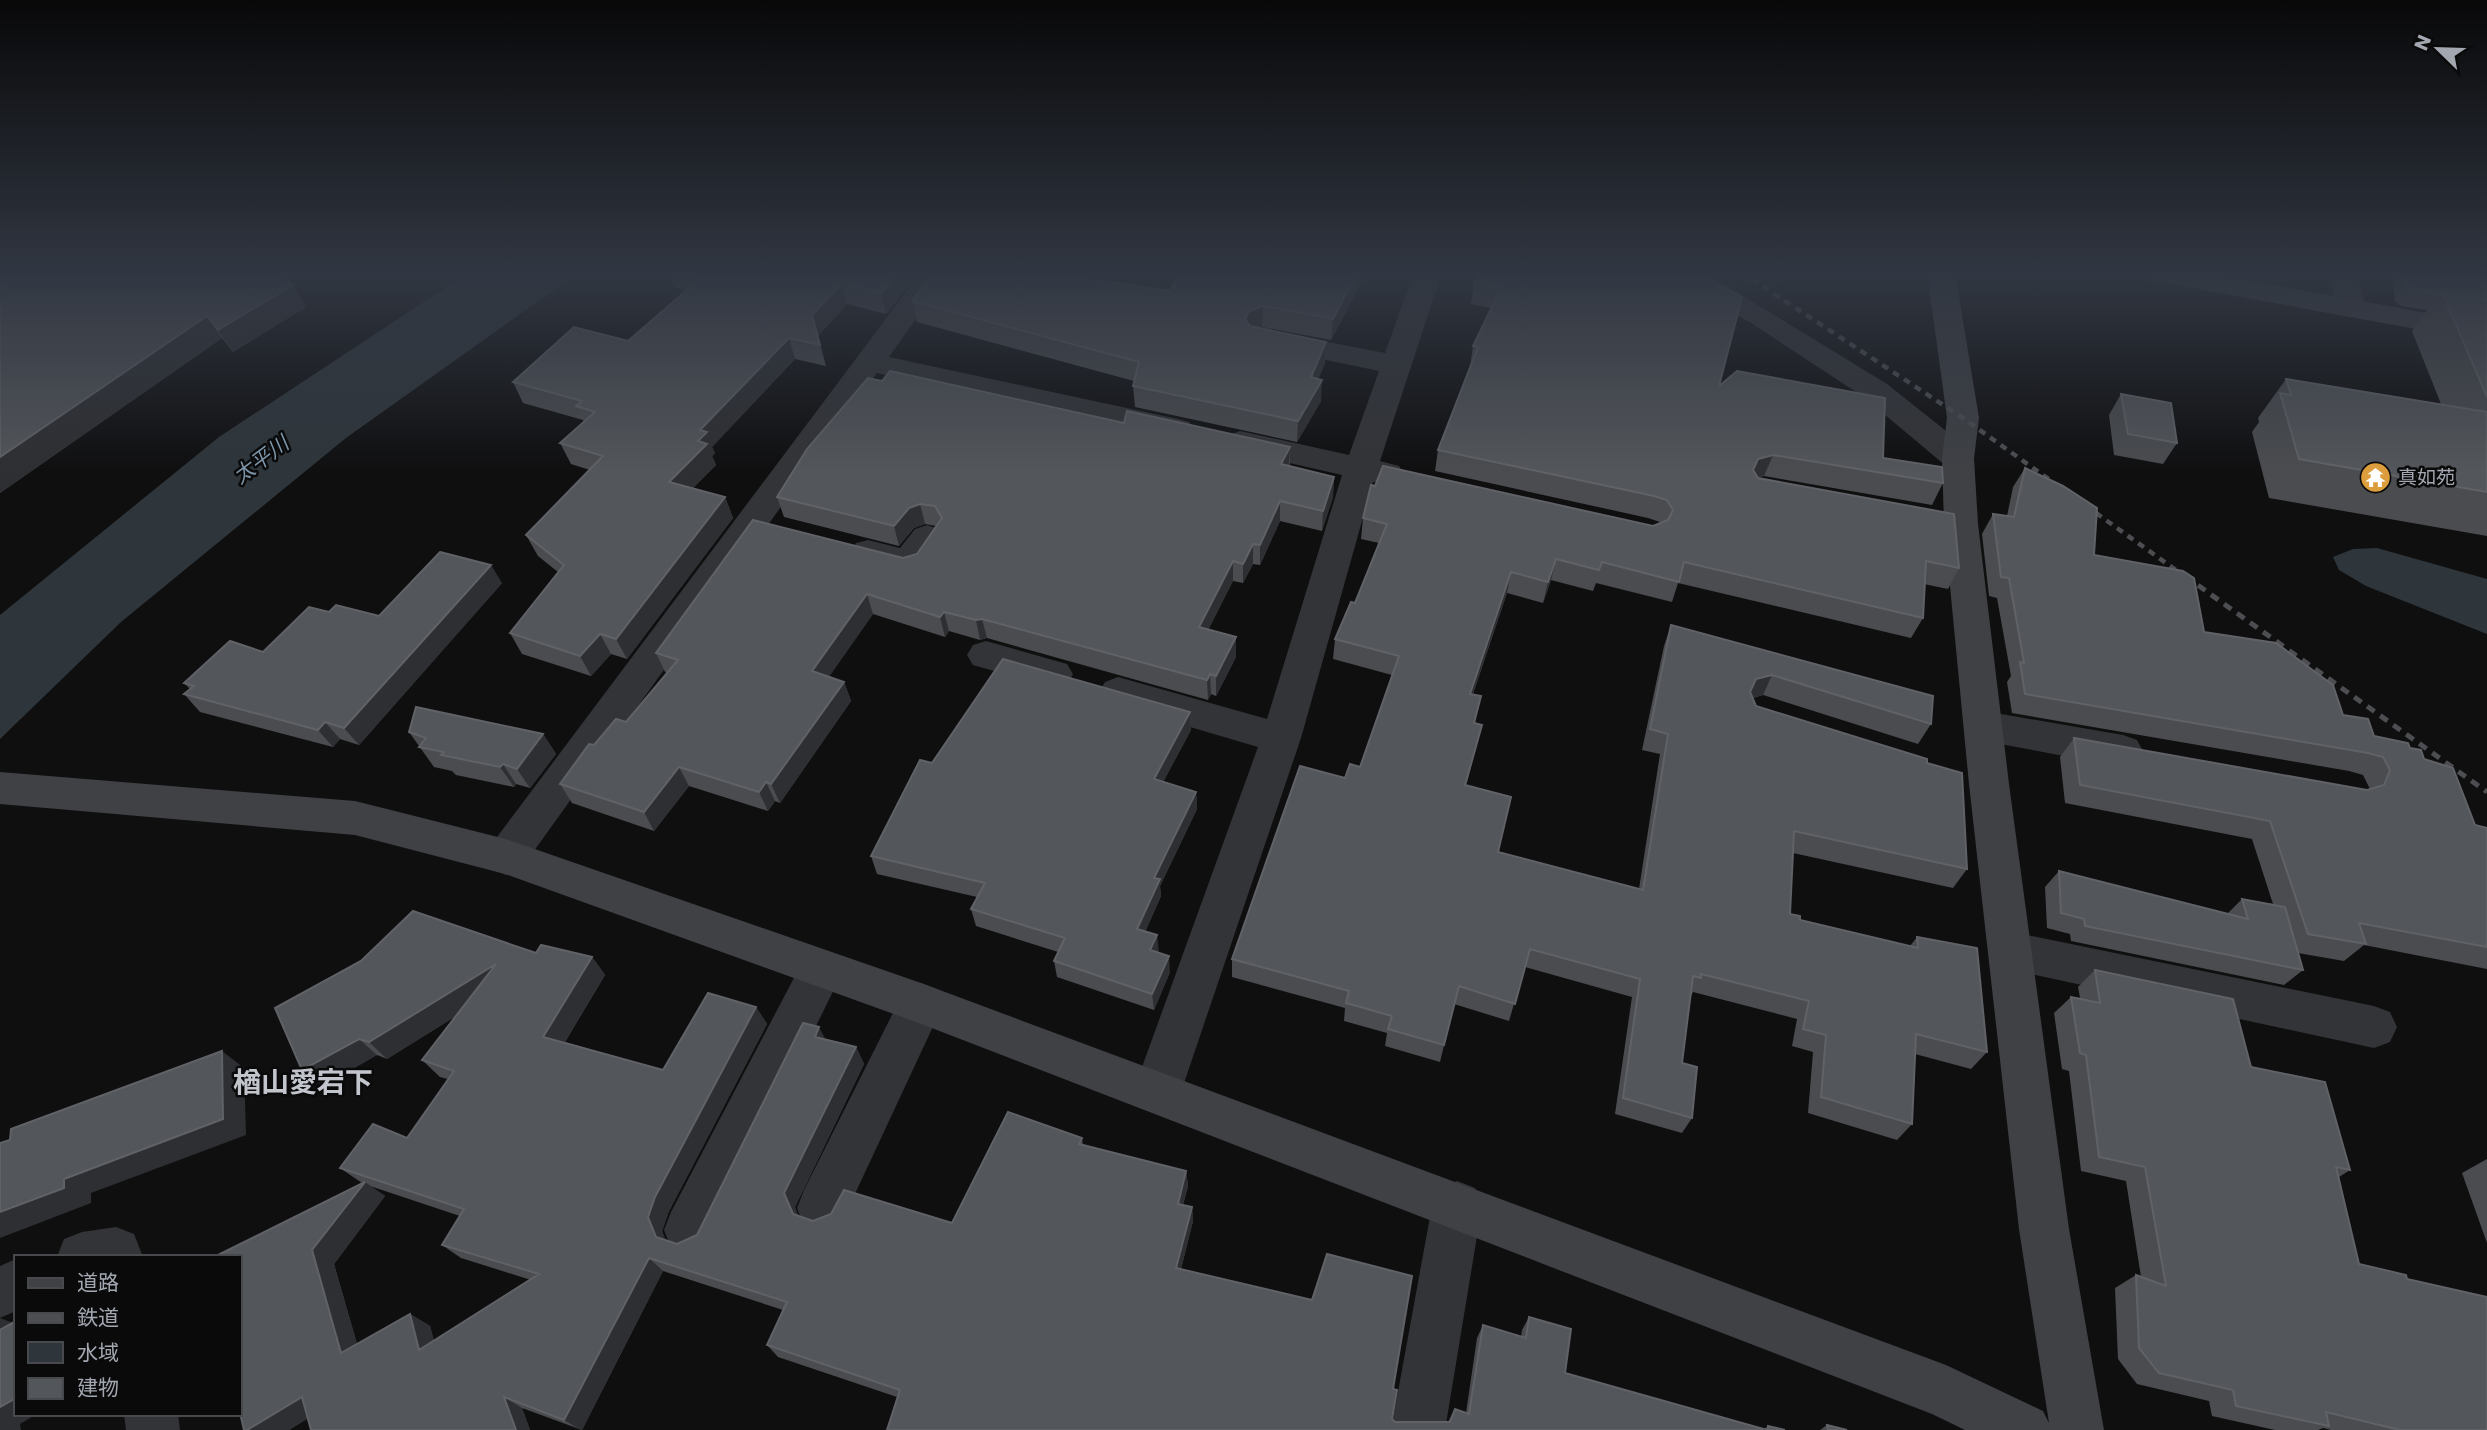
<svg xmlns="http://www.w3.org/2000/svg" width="2487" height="1430" font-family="Poppins,'Noto Sans JP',sans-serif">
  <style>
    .water { fill: #2e363b }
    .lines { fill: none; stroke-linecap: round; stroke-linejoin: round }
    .street { fill: #333437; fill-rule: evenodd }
    .secondary { fill: #3f4145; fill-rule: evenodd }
    .rail-far1 { stroke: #4c4e52; stroke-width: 4.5; stroke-dasharray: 7 6; stroke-linecap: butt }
    .rail { stroke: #4c4e52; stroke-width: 5; stroke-dasharray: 9 7; stroke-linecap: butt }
    .wall { fill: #4a4c4f; fill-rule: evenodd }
    .shaded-wall { fill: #2e2f32 }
    .building { fill: #53565a; stroke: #606267; stroke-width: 2 }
    .labels { text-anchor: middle; stroke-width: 5; stroke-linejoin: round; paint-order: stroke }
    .poi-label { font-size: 19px; fill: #a2a7b0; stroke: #0a0a0b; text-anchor: start }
    .water-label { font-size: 21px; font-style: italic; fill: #7c95a8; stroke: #0a0a0b }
    .near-quarter-label { font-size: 28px; font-weight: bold; fill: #c2c6cc; stroke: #0a0a0b }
  </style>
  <rect width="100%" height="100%" fill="#0f0f10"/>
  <!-- water -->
  <g class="water">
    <polygon points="469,272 579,272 346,438 121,622 0,739 0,615 219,437"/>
    <polygon points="2377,548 2487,579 2487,634 2366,586 2339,570 2333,557 2353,549"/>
  </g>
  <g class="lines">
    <!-- street -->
    <g class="street">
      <polygon points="921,272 949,272 889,357 1178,419 1189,422 1194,429 1189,436 1178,439 877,373 521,869 506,875 491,869 485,857 491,845"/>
      <polygon points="1414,272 1442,272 1380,461 1399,466 1404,474 1399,482 1387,485 1373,482 1301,738 1181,1092 1174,1108 1157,1114 1140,1108 1133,1092 1258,747 1105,702 1099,692 1105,682 1118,677 1267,719 1342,475 1229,449 1224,442 1229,435 1240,431 1349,455 1379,371 1264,347 1260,341 1264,335 1275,332 1385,353"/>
      <polygon points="1670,272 1704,272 1887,384 1970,450 1974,458 1970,466 1958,469 1946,466 1865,398 1751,323 1674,278"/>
      <polygon points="2329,272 2357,272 2365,306 2360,312 2350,315 2340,312 2335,306"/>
      <path d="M 927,525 L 939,529 L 944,537 C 913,589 908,576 856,561 L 851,552 L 856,543 L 868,540 L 900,548 L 915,529 Z"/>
      <polygon points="986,641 1067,664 1073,674 1067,684 1054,688 973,665 967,655 973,645"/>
      <polygon points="1984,711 2123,735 2137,740 2143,751 2137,762 2123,767 1984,741 1970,737 1965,726 1970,715"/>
      <polygon points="2012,932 2374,1006 2390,1012 2397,1027 2390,1042 2374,1048 2012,970 1996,965 1990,951 1996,937"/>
      <polygon points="822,949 838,955 844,969 707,1248 689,1255 671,1248 664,1230 671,1212 806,955"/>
      <polygon points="921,983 937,989 944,1003 840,1226 822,1233 804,1226 797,1208 804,1190 905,989"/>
      <polygon points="1457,1181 1475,1188 1482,1206 1445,1430 1391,1430 1432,1206 1439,1188"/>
      <polygon points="116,1227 134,1234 143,1257 57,1257 64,1239 82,1232"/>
      <polygon points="16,1259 16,1311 0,1318 0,1266"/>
      <polygon points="124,1414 178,1414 180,1430 126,1430"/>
    </g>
    <!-- secondary -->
    <g class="secondary">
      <polygon points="1927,272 1955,272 1979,418 1974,458 1978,524 2009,784 2069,1229 2104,1430 1965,1430 1932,1414 916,1022 505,874 355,835 0,804 0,772 355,801 506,839 921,983 1946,1365 2043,1411 2049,1423 2019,1229 1969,784 1944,524 1942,458 1947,418"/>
      <polygon points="2140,272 2202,272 2487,324 2487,342 2154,281 2144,278"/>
    </g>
    <!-- rail-far1 -->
    <polyline class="rail-far1" points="1741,272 1963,418 2187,578"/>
    <!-- rail -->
    <polyline class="rail" points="2185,576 2487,792"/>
  </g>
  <!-- wall -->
  <g class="wall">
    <polygon points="0,272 306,307 233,352 222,338 0,493"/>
    <polygon points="669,272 919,272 886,314 847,304 818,336 826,366 795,359 712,447 715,453 712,456 716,465 693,488 725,497 733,518 627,659 611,654 591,676 522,654 510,633 558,572 538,556 526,535 590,470 571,464 560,443 584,422 583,420 523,403 513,382 628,341 686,290 674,287"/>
    <polygon points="1180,272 1367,272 1331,340 1262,327 1260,328 1326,342 1325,363 1318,379 1321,401 1297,442 1135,407 1133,386 1134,381 917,322 912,301 1077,277 1170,291"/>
    <polygon points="1444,272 1696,272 1719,386 1943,483 1932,505 1764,476 1758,478 1959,568 1948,589 1924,584 1923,618 1911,638 1678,583 1672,602 1596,583 1593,591 1551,580 1543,603 1507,593 1473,694 1477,745 1466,786 1498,852 1639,889 1660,754 1642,750 1664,646 1671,625 1931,724 1918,744 1763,695 1753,698 1756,706 1927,763 1967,869 1953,888 1793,853 1790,914 1800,920 1910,946 1917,937 1987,1052 1971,1069 1915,1054 1912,1124 1897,1140 1808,1113 1813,1052 1792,1046 1797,1019 1693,992 1691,996 1690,996 1682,1063 1692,1118 1682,1133 1615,1114 1632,997 1525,967 1509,1021 1454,1004 1440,1062 1385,1046 1387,1033 1344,1021 1345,1008 1232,977 1232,959 1345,778 1360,767 1392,675 1333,659 1335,639 1355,603 1379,543 1361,539 1363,518 1653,526 1661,523 1660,522 1648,518 1435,471 1438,450 1470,367 1473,346 1491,308 1471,304 1474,283 1477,277"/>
    <polygon points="2392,272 2487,272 2487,536 2269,498 2252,432 2259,422 2258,418 2286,379 2441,404 2412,331 2427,310 2401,306 2395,301"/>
    <polygon points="882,381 1124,423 1290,447 1290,466 1334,477 1333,497 1322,531 1280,521 1260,565 1253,564 1243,583 1233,581 1208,629 1236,637 1236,657 1216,696 1211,694 1208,700 987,638 980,640 949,631 945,637 873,614 829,676 844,682 851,701 780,803 775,801 768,811 689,786 654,831 572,803 560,784 594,745 626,722 667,673 665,672 656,653 903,558 917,554 936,526 925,524 914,528 899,546 784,517 777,497"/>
    <polygon points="2121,394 2177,443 2163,464 2114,455 2109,415"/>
    <polygon points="2025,468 2094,555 2204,632 2343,715 2374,736 2410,748 2424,759 2475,825 2487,828 2487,969 2364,945 2344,961 2298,953 2303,970 2284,985 2071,941 2070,934 2047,928 2045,887 2059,871 2227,914 2242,899 2273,904 2252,839 2065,803 2060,757 2074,738 2367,790 2370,789 2363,775 2349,771 2012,713 2007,682 2011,676 1997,598 1989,596 1982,534 1993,514 2007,516 2013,487"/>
    <polygon points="502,583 359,745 340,739 333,747 200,712 184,694 190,689 184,683 263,652 329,612 379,616"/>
    <polygon points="1190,712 1191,730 1163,782 1196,792 1197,809 1160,886 1161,896 1145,932 1157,935 1158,952 1170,972 1154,1010 1057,977 1054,961 1058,952 976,926 971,909 977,897 877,874 871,856 932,763"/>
    <polygon points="409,732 543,734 556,754 530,788 516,784 514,787 456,775 452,771 434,767"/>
    <path d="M 536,953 L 592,957 L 605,975 L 565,1042 L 663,1070 L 756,1007 L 767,1024 L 669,1211 L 662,1231 L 665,1240 L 677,1244 L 697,1235 L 826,1039 L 856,1047 L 864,1064 L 795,1207 L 798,1216 L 813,1221 L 952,1223 L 1082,1138 L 1083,1145 L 1186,1171 L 1188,1186 L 1183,1205 L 1192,1207 L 1193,1221 L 1181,1269 L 1393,1389 L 1392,1419 L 1395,1422 L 1448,1422 L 1455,1409 L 1466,1413 L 1477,1338 L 1483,1325 L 1521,1337 L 1522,1330 L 1529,1317 L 1565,1373 L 1764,1429 L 1768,1426 L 1785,1430 L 887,1430 L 897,1397 L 778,1357 L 767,1345 L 783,1310 L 663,1271 L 582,1430 L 522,1408 L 530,1430 L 311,1430 L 308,1418 L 289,1430 L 244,1430 L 362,1183 L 340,1168 L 407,1138 L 448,1079 L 440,1077 L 422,1060 L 456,1016 L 387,1059 L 377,1055 L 322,1086 L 275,1008 ZM 370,1186 L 460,1216 L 442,1245 L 461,1258 L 531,1280 L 434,1341 L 430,1326 L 410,1314 L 357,1344 L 334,1264 L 385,1196 Z"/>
    <polygon points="2095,970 2251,1067 2350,1170 2339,1177 2359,1264 2407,1279 2487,1430 2331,1430 2323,1428 2318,1430 2275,1430 2212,1416 2209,1401 2137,1384 2118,1359 2115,1288 2136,1275 2141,1277 2126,1181 2081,1171 2069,1071 2062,1069 2054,1013 2071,997 2080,998 2078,987"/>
    <polygon points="2487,1159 2487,1243 2462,1173"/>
    <polygon points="1827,1425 1847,1430 1820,1430"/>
  </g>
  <!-- shaded-wall -->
  <g class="shaded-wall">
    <polygon points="898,272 919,272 886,314 881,293"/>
    <polygon points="1059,272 1082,272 1059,295 1056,274"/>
    <polygon points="1358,272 1367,272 1331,340 1333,319"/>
    <polygon points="842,283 847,304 818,336 812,315"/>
    <polygon points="293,285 306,307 233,352 218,330"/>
    <polygon points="1263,306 1262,327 1249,332 1245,319 1249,311"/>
    <polygon points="207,316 222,338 0,493 0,457"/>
    <polygon points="789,338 795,359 712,447 715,453 712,456 716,465 678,503 669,482 698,441 700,430"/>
    <polygon points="1326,342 1325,363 1310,399 1311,377"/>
    <polygon points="1322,380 1321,401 1297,442 1298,421"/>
    <polygon points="1290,447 1289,467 1281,464"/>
    <polygon points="1773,455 1764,476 1750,481 1753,470 1758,459"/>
    <polygon points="1334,477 1333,497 1322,531 1323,511"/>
    <polygon points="725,497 733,518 627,659 616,639"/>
    <polygon points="1280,501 1280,521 1260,565 1260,545"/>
    <polygon points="920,504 925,524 914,528 899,546 894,526 909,508"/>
    <polygon points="1253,544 1253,564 1243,583 1243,564"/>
    <polygon points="1556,559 1551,580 1543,603 1548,582"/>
    <polygon points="1233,561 1233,581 1200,647 1199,627"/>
    <polygon points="491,565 502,583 359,745 344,728"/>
    <polygon points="1511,572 1507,593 1466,714 1470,694"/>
    <polygon points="867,594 873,614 820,690 812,671"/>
    <polygon points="944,612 949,631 945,637 940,617"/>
    <polygon points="982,619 987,638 980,640 976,620"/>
    <polygon points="600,634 611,654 591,676 580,656"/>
    <polygon points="1236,637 1236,657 1216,696 1216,676"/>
    <polygon points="1210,674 1211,694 1208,700 1207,680"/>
    <polygon points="1772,675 1763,695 1747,699 1750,692 1756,679"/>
    <polygon points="844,682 851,701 780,803 771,784"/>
    <polygon points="1190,712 1191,730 1155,797 1154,779"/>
    <polygon points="325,722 340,739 333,747 318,730"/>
    <polygon points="1482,725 1477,745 1461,805 1465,785"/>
    <polygon points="543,734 556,754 530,788 517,769"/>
    <polygon points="503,764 516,784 514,787 500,767"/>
    <polygon points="679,767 689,786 654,831 644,812"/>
    <polygon points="766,782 775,801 768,811 759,792"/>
    <polygon points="1196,792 1197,809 1160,886 1161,896 1139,946 1137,929 1154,878"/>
    <polygon points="1157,935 1159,952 1152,966 1150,950"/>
    <polygon points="1169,956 1170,972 1154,1010 1152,994"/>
    <polygon points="592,957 605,975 558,1053 543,1037"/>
    <polygon points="496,964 511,982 387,1059 369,1042"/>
    <polygon points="756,1007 767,1024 669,1211 662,1231 670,1250 656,1237 648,1217 655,1197"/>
    <polygon points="819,1027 828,1044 815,1037"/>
    <polygon points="359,1039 377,1055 322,1086 302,1070"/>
    <polygon points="856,1047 864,1064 795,1207 803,1228 793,1214 784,1193"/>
    <polygon points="222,1051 244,1068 246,1135 91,1193 91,1203 0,1238 0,1212 64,1179"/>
    <polygon points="1186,1171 1188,1186 1179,1218 1178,1204"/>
    <polygon points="365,1182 385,1196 334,1264 363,1365 341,1353 312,1250"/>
    <polygon points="1192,1207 1193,1221 1178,1281 1176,1268"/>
    <polygon points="649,1258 663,1271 582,1430 581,1430 564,1420"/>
    <polygon points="410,1314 430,1326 439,1362 419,1350"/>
    <polygon points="0,1318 16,1324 0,1336"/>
    <polygon points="302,1397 325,1408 289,1430 247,1430"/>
    <polygon points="504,1397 522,1408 530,1430 516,1430"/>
    <polygon points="16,1398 16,1414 37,1414 20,1424 21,1430 0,1430 0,1407"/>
  </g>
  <!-- building -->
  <g class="building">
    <polygon points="0,272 276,272 293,285 218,330 207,316 0,457"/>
    <polygon points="687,272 898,272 881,293 842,283 812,315 820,345 789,338 700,430 707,432 698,441 707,444 669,482 725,497 616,639 600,634 580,656 510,633 564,565 526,535 603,456 560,443 595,412 576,406 582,401 513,382 574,327 628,341 703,276"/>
    <polygon points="933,272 1059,272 1056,274 1170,291 1180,272 1358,272 1333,319 1263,306 1249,311 1245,319 1250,326 1326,342 1311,377 1322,380 1298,421 1133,386 1139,362 912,301"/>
    <polygon points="1479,272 1696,272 1742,297 1719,386 1737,371 1885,398 1883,458 1942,467 1943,483 1773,455 1758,459 1753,470 1758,478 1954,514 1959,568 1926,561 1923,618 1684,562 1679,582 1602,562 1599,570 1556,559 1548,582 1511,572 1470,694 1481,696 1474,723 1482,725 1465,785 1511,797 1498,852 1643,890 1668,734 1650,729 1671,625 1933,696 1931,724 1772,675 1756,679 1750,692 1756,706 1927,759 1927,763 1962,773 1967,869 1794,831 1790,914 1800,916 1800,920 1918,948 1917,937 1977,948 1987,1052 1916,1034 1912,1124 1821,1097 1826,1035 1803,1029 1809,1001 1701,974 1701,978 1693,976 1682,1063 1697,1067 1692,1118 1623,1098 1640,979 1530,949 1515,1004 1459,986 1444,1045 1388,1029 1392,1016 1346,1003 1349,991 1232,959 1300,766 1345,778 1350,764 1360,767 1399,656 1335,639 1351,602 1355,603 1387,524 1363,518 1371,485 1375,486 1383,466 1653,526 1668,520 1673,510 1667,500 1654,496 1438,450 1478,347 1473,346 1501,288 1474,283"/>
    <polygon points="2405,272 2487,272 2487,300 2442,292 2440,295 2413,290 2407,286"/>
    <polygon points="2442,292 2487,300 2487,397"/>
    <polygon points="890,371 1124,423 1127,411 1290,447 1281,464 1334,477 1323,511 1280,501 1260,545 1253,544 1243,564 1233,561 1199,627 1236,637 1216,676 1210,674 1207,680 982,619 976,620 944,612 940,617 867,594 812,671 844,682 771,784 766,782 759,792 679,767 644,812 560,784 589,744 594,745 616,719 626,722 678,660 656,653 753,520 903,558 917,554 942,518 935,506 920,504 909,508 894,526 777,497 807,449 868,378 882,381"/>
    <polygon points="2286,379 2487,412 2487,492 2299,459 2280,393 2291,395"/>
    <polygon points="2121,394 2171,403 2177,443 2128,434"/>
    <polygon points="2025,468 2063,486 2097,508 2094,555 2183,571 2194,578 2204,632 2276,643 2333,685 2343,715 2368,719 2374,736 2408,743 2410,748 2421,750 2424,759 2453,768 2475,825 2487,828 2487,947 2359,923 2366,944 2308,934 2270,821 2080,785 2074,738 2367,790 2384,785 2390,770 2383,757 2368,753 2025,694 2020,662 2024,663 2009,578 2001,577 1993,514 2014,517"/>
    <polygon points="440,552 491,565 344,728 325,722 318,730 184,694 194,686 184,683 230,641 263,652 309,607 329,612 336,605 379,616"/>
    <polygon points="1003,659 1190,712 1154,779 1196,792 1154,878 1160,879 1137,929 1157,935 1150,950 1169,956 1152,994 1054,961 1065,938 971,909 985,883 871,856 920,760 932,763"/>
    <polygon points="416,707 543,734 517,769 503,764 500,767 441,755 444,752 419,747 426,738 409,732"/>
    <polygon points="2059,871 2248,919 2242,899 2285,907 2303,970 2085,926 2084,919 2061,913"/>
    <polygon points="413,911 536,953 541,945 592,957 543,1037 663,1070 708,993 756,1007 655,1197 648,1217 656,1237 677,1244 697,1235 803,1023 819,1027 815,1037 856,1047 784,1193 793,1214 813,1221 831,1214 844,1190 952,1223 1008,1112 1082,1138 1079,1144 1186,1171 1178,1204 1192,1207 1176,1268 1312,1300 1327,1254 1412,1276 1393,1389 1397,1390 1392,1419 1395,1422 1450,1422 1455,1409 1469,1414 1483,1325 1526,1338 1529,1317 1571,1329 1565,1373 1767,1430 887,1430 900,1390 767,1345 787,1302 649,1258 564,1420 504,1397 516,1430 311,1430 302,1397 247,1430 244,1430 240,1413 240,1257 214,1257 365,1182 312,1250 341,1353 410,1314 419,1350 539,1274 442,1245 464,1209 340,1168 373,1124 407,1138 454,1071 422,1060 496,964 369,1042 359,1039 302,1070 275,1008 361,961"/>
    <polygon points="2095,970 2233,999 2251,1067 2325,1082 2350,1170 2336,1167 2359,1264 2406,1275 2407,1279 2487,1297 2487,1430 2400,1430 2326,1412 2329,1426 2236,1406 2233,1390 2159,1373 2139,1348 2136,1275 2166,1286 2145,1167 2099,1157 2086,1055 2080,1053 2071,997 2100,1003"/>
    <polygon points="222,1051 223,1119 64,1179 64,1188 0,1212 0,1143 10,1140 11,1129"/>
    <polygon points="16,1321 16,1398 0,1407 0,1330"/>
    <polygon points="1827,1425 1847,1430 1828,1430"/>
    <polygon points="1768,1426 1785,1430 1768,1430"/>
  </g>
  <!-- sky -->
  <linearGradient id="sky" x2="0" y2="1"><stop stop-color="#080809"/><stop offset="0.58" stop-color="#313742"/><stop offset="1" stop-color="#313742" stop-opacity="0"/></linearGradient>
  <rect width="2487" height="472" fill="url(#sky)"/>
  <!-- icons -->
  <defs>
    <symbol id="temple-disc" viewBox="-11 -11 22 22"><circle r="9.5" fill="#dc9e3c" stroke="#0a0a0b"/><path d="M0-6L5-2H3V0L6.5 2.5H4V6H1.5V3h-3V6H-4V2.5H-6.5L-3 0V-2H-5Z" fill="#fff"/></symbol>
  </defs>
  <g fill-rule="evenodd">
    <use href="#temple-disc" x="2358" y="460" width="35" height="35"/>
  </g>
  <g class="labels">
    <!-- poi labels -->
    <g class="poi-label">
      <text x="2398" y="484">真如苑</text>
    </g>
    <!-- water labels -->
    <g class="water-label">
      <text transform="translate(261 460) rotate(-37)" y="7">太平川</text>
    </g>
    <!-- near-quarter labels -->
    <g class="near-quarter-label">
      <text x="303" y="1092">楢山愛宕下</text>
    </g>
  </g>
  <!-- legend -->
  <rect x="14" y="1255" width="228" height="161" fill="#0a0a0b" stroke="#47494d" stroke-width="2"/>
  <rect x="28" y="1278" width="35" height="10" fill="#3f4145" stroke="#47494d" stroke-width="2"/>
  <text x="77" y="1290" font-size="21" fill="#a2a7b0">道路</text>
  <rect x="28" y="1313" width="35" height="10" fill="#4c4e52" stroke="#47494d" stroke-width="2"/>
  <text x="77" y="1325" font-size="21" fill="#a2a7b0">鉄道</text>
  <rect x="28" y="1342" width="35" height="21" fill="#2e363b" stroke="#47494d" stroke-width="2"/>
  <text x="77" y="1360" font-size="21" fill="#a2a7b0">水域</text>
  <rect x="28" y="1378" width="35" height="21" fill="#53565a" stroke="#47494d" stroke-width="2"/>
  <text x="77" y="1395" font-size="21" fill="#a2a7b0">建物</text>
  <!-- north arrow -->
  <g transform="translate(2438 49) rotate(293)" stroke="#0a0a0b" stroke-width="5" paint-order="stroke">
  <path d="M0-5L12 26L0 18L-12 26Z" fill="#a2a7b0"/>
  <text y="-10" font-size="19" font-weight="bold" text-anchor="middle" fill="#a2a7b0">N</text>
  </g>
</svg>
